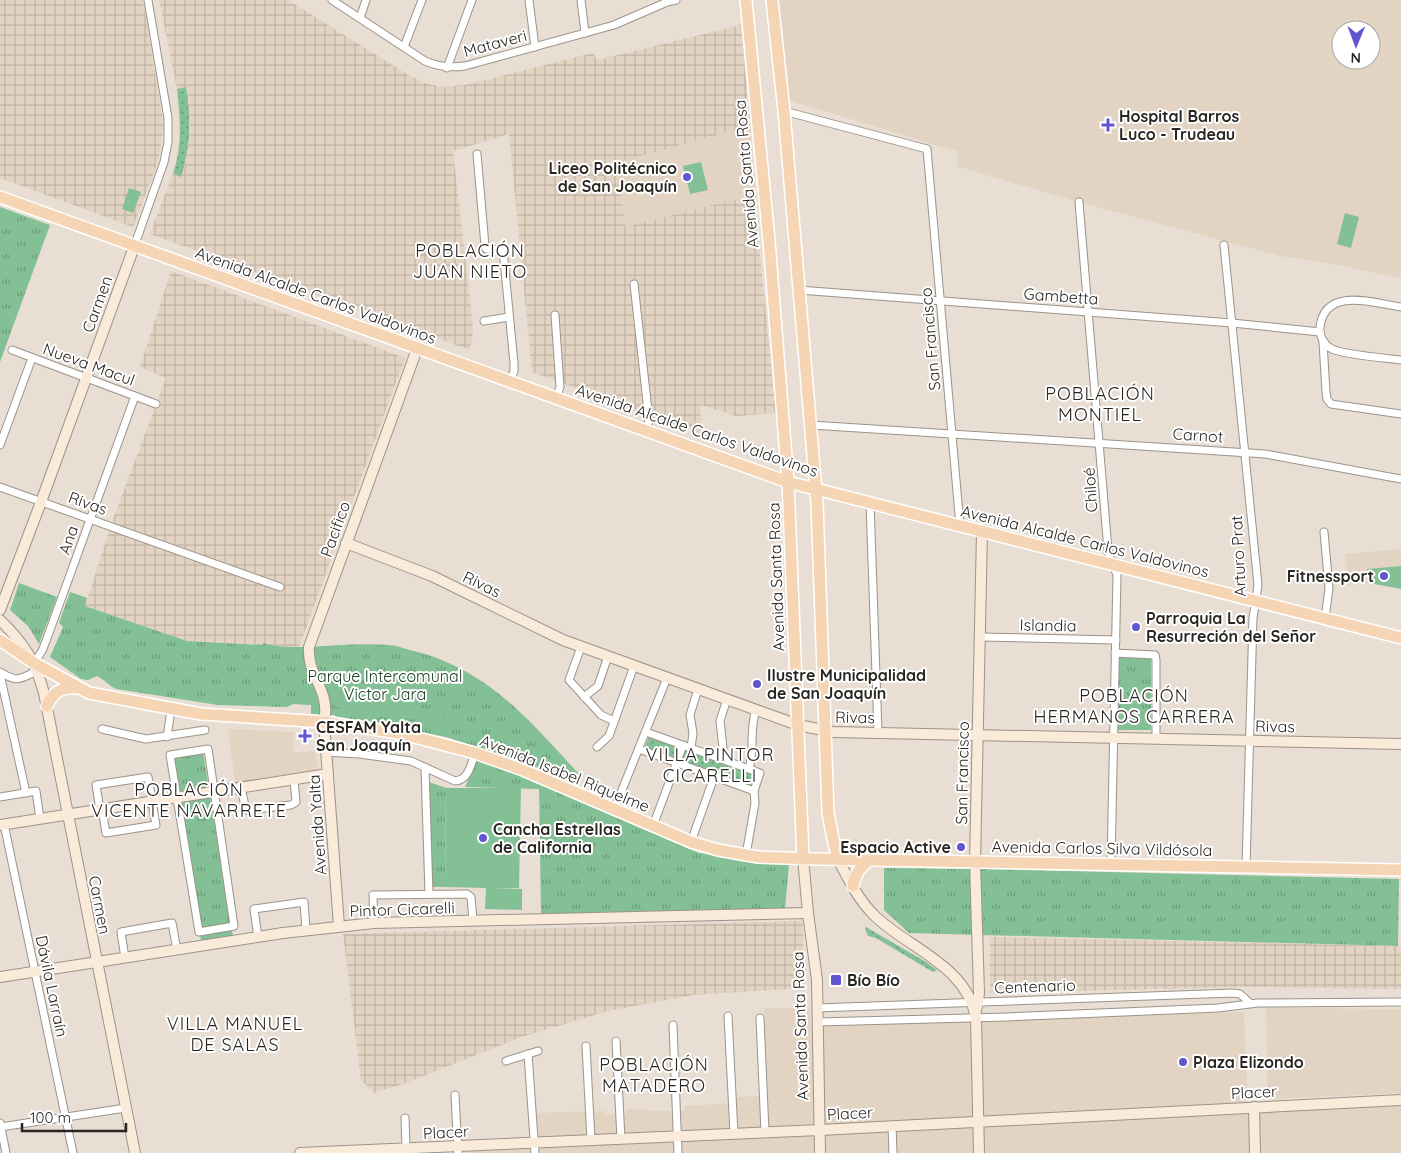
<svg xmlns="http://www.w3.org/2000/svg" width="1401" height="1153" font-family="Quicksand,sans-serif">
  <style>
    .built { fill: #e2d3c2; fill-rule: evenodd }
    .industrial { fill: url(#industrial-grid) }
    .grass { fill: url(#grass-dots) }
    .park { fill: url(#park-tufts) }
    .pitch { fill: #83c095 }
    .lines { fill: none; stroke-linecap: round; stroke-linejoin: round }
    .street-casing { stroke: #9c9389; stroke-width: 9 }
    .secondary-casing { stroke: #9c9389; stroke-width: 12 }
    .primary-casing { stroke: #fff; stroke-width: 14 }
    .street { stroke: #fff; stroke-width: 7 }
    .secondary { stroke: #faeada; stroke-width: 10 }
    .primary { stroke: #f6d5b4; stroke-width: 11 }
    .poi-dot { fill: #6057d0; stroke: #fff; stroke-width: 2 }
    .labels { text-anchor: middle; stroke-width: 4; stroke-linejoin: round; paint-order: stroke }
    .street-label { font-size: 16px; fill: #292622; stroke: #fff }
    .poi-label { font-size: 16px; font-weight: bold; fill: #292622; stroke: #fff; text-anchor: start }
    .park-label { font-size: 16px; fill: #1a4228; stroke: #fff }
    .neighbourhood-label { font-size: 18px; letter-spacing: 1px; fill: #292622; stroke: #fff }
  </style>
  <defs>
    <pattern id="industrial-grid" width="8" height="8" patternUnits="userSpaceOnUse" patternTransform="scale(1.25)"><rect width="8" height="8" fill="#e2d3c2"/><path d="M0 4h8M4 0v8" fill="none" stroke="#c2b5a6"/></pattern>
    <pattern id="grass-dots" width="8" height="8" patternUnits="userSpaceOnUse" patternTransform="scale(1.25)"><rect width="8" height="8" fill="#83c095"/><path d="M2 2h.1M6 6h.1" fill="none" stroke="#6b9c79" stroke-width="1.8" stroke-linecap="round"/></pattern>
    <pattern id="park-tufts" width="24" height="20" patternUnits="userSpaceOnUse" patternTransform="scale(1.25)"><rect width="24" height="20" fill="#83c095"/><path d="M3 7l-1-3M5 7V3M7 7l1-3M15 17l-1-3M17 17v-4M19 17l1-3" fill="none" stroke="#6b9c79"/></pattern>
  </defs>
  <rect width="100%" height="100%" fill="#e8ded3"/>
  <!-- built -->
  <g class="built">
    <path d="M 778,0 L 1401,0 L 1401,278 L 1327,263 L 1280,256 L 1079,202 L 956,166 L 959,152 L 788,100 ZM 1341,30 L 1371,30 L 1371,60 L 1341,60 Z"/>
    <polygon points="750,126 756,194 625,227 618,161"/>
    <polygon points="1401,549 1401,566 1367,569 1369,583 1348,585 1345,554"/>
    <polygon points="228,729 294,732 293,753 315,751 318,770 235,783"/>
    <polygon points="764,1008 809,1008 811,1024 1244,1012 1248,1113 1401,1105 1401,1153 467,1153 467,1151 537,1147 535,1113 605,1111 605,1114 626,1113 627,1109 647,1109 648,1111 685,1111 685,1106 737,1103 737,1097 759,1096 759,1099 768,1099"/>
    <polygon points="1266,1008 1401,1009 1401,1093 1268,1099"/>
  </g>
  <!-- industrial -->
  <g class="industrial">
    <polygon points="0,0 143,0 162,116 163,128 160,151 155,170 133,227 0,178"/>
    <polygon points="159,0 288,0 410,76 425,83 441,87 465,85 593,53 597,60 741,25 750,126 618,162 625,227 756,194 755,207 776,413 736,416 700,405 702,434 532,372 509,134 453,151 472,317 473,332 470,350 150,234 173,173 181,176 184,168 188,152 190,125 186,87 177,89"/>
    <polygon points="171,271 405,358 299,647 269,645 263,643 262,645 187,641 85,606 112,522 166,378 140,367"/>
    <polygon points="803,921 804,988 693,995 608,1011 521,1037 403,1084 374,1093 361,1080 343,934"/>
    <polygon points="990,937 1401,946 1401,989 1244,987 990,993"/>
  </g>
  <!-- grass -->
  <g class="grass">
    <path d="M 186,87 C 191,117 191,148 181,177 L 173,173 C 183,146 180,117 177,89 Z"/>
    <polygon points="650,734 758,774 753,789 644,749"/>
    <polygon points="866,927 926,962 937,970 933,972 876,938 868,936 865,929"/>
  </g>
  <!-- park -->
  <g class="park">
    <polygon points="0,207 50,225 0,362"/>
    <polygon points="19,583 57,597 39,644 28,626 10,610"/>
    <path d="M 70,592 L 87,598 L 85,606 L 187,641 L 262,645 L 263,643 C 276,647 291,647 304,647 C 332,646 361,643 388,645 C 396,645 405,649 414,651 C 490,670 530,722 581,776 L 578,783 L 568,778 L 569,774 L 550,766 L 548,771 L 446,737 L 337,717 L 334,715 L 311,714 L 311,705 L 293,704 L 287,707 L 218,705 L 116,689 C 108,685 105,680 97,676 L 88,680 L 81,679 L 50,657 L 63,627 L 59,623 Z"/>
    <polygon points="1119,656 1151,658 1151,730 1117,730"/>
    <polygon points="203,752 233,937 201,941 180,792 172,756"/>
    <polygon points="477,760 512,771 699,853 789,864 785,909 541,914 539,789 465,787"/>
    <polygon points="429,782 446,788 445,887 431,887"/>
    <polygon points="884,868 986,869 1399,879 1398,946 909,933 884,910"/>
  </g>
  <!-- pitch -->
  <g class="pitch">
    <polygon points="701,162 708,190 690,194 683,166"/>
    <polygon points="129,188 141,192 133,213 122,209"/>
    <polygon points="1345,213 1359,217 1351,248 1337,244"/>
    <polygon points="1401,566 1401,589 1369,583 1367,569"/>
    <path d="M 337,689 C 376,695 408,701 445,716 L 444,723 L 437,723 L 336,707 Z"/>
    <polygon points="446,788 521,788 519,888 491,888 522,889 522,910 485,909 486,888 445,887"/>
  </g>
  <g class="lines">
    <defs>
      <g id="street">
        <path d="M 332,0 L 425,61 C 438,67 450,68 465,66 L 614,25 L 667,2 L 676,0"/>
        <polyline points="529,0 535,47"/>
        <polyline points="581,0 585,33"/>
        <polyline points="360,18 366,0"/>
        <polyline points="404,47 422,0"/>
        <polyline points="447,68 472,0"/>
        <polyline points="784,111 927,149 960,526"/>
        <polyline points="477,154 485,246 486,249 503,250 514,363 514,371 510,382"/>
        <polyline points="1079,202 1108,550 1110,558 1117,575 1111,864"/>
        <polyline points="1224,245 1258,585 1253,618 1246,867"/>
        <polyline points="134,247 164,162 168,142 168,118 148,0"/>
        <polyline points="634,284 649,420 646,431"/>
        <polyline points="799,290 1232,323 1320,332"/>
        <path d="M 1401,307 C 1374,303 1325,286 1320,327 C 1319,336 1324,345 1332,349 C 1345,355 1385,358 1401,360"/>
        <polyline points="555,315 560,387 556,398"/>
        <polyline points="484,321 509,317"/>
        <polyline points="1323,342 1326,392 1327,399 1331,404 1401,414"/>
        <polyline points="12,350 156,404"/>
        <polyline points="811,425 1265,454 1401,479"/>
        <polyline points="0,445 32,358"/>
        <polyline points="0,487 280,587"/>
        <polyline points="870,503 878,732"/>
        <polyline points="1324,532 1329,588 1325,619"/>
        <polyline points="980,637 1116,640"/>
        <polyline points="581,647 569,680 601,715 614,721"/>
        <polyline points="1115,653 1155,655 1156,660 1156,739"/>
        <polyline points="34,663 42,651 46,641 135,396"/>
        <path d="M 0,672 C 18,683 19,679 37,671"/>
        <polyline points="0,674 26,793"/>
        <polyline points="584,697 598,686 608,656"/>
        <polyline points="102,729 146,739 205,730"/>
        <polyline points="646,732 760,773 754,791 755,803 746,855"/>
        <polyline points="167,737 171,710"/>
        <polyline points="597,747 609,736 634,666"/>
        <polyline points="691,748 693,733 690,715 698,689"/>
        <polygon points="208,749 234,926 199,932 170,755"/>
        <polyline points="639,749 754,791"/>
        <path d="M 326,752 L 359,754 L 411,761 L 455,781 C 469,780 471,764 475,753"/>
        <polyline points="721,759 723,748 720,721 727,699"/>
        <polyline points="425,768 429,894"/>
        <path d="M 749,769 C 755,749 749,729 756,710"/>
        <polyline points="241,788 246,810 291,805 296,802 294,780"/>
        <polyline points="0,797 36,791 40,819"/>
        <polyline points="100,810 96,785 148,777 156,825 106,833 102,809"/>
        <polyline points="614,810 667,678"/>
        <polyline points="4,824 73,1153"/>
        <polyline points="653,826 683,745"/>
        <polyline points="691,842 714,777"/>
        <polyline points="374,923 373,895 467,894 471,897 473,921"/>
        <polyline points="258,937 254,909 304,902 306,930"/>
        <polyline points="125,958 121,932 172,923 177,950"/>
        <polyline points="817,1008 1233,993 1240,994 1250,1003"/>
        <polyline points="728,1016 734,1134"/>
        <polyline points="760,1018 765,1132"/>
        <polyline points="818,1022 1007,1017 1218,1008 1258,1003 1401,1002"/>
        <polyline points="673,1025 678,1153"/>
        <polyline points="616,1041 621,1139"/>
        <polyline points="586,1046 591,1140"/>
        <polyline points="528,1054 535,1153"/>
        <polyline points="506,1061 538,1051"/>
        <polyline points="455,1095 458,1153"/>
        <polyline points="405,1118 406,1148"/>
        <polyline points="0,1123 6,1153"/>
        <polyline points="892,1126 893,1153"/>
        <polyline points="0,1127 126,1108"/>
      </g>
      <g id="secondary">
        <polyline points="346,543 432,576 563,640 798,725 833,732 1401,744"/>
        <polyline points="0,610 41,502 134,247"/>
        <path d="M 0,620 C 24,643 35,661 44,693 L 135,1153"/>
        <polyline points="0,825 328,774"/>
        <polyline points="803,858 808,913 817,980 820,1153"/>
        <path d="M 838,859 C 848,879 859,901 876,917 C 910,949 967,966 976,1018 L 979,1153"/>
        <path d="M 339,926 L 324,722 C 331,689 307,678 309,647 L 417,349"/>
        <polyline points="0,977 283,933 374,923 808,913"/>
        <polyline points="975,1015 978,1002 979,993 975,862 982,532"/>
        <polyline points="1254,1107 1255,1153"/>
        <polyline points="300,1153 820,1130 1401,1100"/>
      </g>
      <g id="primary">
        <polyline points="746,0 769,241 788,482 803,858"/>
        <polyline points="772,0 784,111 817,503 828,813 833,839 838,859"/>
        <polyline points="0,197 788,482 1401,638"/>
        <polyline points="0,640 34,663 89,693 201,714 324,722 392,732 426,740 475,753 523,770 691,842 718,850 758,857 817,859 1401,870"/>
        <path d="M 47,706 C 53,692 61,687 76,688"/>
        <path d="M 853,886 C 855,874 860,865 872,859"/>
      </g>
    </defs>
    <!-- street casing -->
    <use href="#street" class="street-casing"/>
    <!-- secondary casing -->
    <use href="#secondary" class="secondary-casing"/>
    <!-- primary casing -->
    <use href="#primary" class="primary-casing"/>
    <!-- street -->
    <use href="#street" class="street"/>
    <!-- secondary -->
    <use href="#secondary" class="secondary"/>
    <!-- primary -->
    <use href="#primary" class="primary"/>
  </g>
  <!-- markers -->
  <g class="poi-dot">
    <path d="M1105.5 117.5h5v5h5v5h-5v5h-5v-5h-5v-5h5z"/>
    <circle cx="687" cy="177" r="5"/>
    <circle cx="1384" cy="576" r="5"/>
    <circle cx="1136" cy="627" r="5"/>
    <circle cx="757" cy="684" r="5"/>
    <path d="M302.5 728.5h5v5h5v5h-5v5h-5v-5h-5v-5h5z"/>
    <circle cx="483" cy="838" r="5"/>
    <circle cx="961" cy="847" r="5"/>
    <rect x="830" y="974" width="12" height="12" rx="2.5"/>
    <circle cx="1183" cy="1062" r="5"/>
  </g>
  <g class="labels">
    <!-- street labels -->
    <g class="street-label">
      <text transform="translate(495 43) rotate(-15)" y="6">Mataveri</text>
      <text transform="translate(746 174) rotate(-95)" y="6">Avenida Santa Rosa</text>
      <text transform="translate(316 295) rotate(20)" y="6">Avenida Alcalde Carlos Valdovinos</text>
      <text transform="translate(1061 296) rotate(4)" y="6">Gambetta</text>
      <text transform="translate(97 304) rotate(-70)" y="6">Carmen</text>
      <text transform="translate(930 339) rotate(-95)" y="6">San Francisco</text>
      <text transform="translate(89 364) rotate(20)" y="6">Nueva Macul</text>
      <text transform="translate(697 430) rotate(19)" y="6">Avenida Alcalde Carlos Valdovinos</text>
      <text transform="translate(1198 435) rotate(4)" y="6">Carnot</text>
      <text transform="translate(1090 490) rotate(-94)" y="6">Chiloé</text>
      <text transform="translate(88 503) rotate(20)" y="6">Rivas</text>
      <text transform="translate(335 529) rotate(-70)" y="6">Pacifico</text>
      <text transform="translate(68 540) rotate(-71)" y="6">Ana</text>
      <text transform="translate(1085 541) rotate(14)" y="6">Avenida Alcalde Carlos Valdovinos</text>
      <text transform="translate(1238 556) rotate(-93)" y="6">Arturo Prat</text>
      <text transform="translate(776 577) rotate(-92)" y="6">Avenida Santa Rosa</text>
      <text transform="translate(482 584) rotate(26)" y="6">Rivas</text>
      <text transform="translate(1048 625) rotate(1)" y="6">Islandia</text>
      <text transform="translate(855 717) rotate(1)" y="6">Rivas</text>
      <text transform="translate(1275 726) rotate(1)" y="6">Rivas</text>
      <text transform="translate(565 773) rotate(22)" y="6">Avenida Isabel Riquelme</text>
      <text transform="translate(962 773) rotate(-89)" y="6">San Francisco</text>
      <text transform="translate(317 825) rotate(-94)" y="6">Avenida Yalta</text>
      <text transform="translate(1102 848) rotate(1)" y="6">Avenida Carlos Silva Vildósola</text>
      <text transform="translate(100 905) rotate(79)" y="6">Carmen</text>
      <text transform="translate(402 909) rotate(-2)" y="6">Pintor Cicarelli</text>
      <text transform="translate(52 986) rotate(78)" y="6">Dávila Larraín</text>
      <text transform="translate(1035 986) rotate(-2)" y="6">Centenario</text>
      <text transform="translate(800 1026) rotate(-92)" y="6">Avenida Santa Rosa</text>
      <text transform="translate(1254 1092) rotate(-3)" y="6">Placer</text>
      <text transform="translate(850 1113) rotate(-3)" y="6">Placer</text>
      <text transform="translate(446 1132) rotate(-3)" y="6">Placer</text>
    </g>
    <!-- poi labels -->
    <g class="poi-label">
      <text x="1119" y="122">Hospital Barros<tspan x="1119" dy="18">Luco - Trudeau</tspan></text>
      <text x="677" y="174" text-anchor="end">Liceo Politécnico<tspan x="677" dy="18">de San Joaquín</tspan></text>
      <text x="1374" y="582" text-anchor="end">Fitnessport</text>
      <text x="1146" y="624">Parroquia La<tspan x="1146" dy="18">Resurreción del Señor</tspan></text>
      <text x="767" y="681">Ilustre Municipalidad<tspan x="767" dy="18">de San Joaquín</tspan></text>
      <text x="316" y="733">CESFAM Yalta<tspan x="316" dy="18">San Joaquín</tspan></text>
      <text x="493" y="835">Cancha Estrellas<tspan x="493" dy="18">de California</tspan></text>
      <text x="951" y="853" text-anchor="end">Espacio Active</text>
      <text x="847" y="986">Bío Bío</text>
      <text x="1193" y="1068">Plaza Elizondo</text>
    </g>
    <!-- park labels -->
    <g class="park-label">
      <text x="385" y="682">Parque Intercomunal<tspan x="385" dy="18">Victor Jara</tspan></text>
    </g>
    <!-- neighbourhood labels -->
    <g class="neighbourhood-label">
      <text x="470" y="257">POBLACIÓN<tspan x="470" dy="21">JUAN NIETO</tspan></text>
      <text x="1100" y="400">POBLACIÓN<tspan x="1100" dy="21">MONTIEL</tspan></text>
      <text x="1134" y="702">POBLACIÓN<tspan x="1134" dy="21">HERMANOS CARRERA</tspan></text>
      <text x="710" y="761">VILLA PINTOR<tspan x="710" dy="21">CICARELLI</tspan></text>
      <text x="189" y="796">POBLACIÓN<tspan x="189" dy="21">VICENTE NAVARRETE</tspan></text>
      <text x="235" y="1030">VILLA MANUEL<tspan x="235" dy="21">DE SALAS</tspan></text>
      <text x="654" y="1071">POBLACIÓN<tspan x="654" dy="21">MATADERO</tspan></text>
    </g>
  </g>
  <!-- north arrow -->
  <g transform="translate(1356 45) rotate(181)"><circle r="24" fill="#ffffff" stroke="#a9a8a7"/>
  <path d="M0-4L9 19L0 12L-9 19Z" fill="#6057d0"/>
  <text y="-8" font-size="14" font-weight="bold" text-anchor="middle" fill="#292622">N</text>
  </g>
  <!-- scale -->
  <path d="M22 1123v8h104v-8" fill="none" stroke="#292622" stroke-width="2.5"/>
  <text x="30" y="1123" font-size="15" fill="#292622" stroke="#ffffff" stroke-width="4" paint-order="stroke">100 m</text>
</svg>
